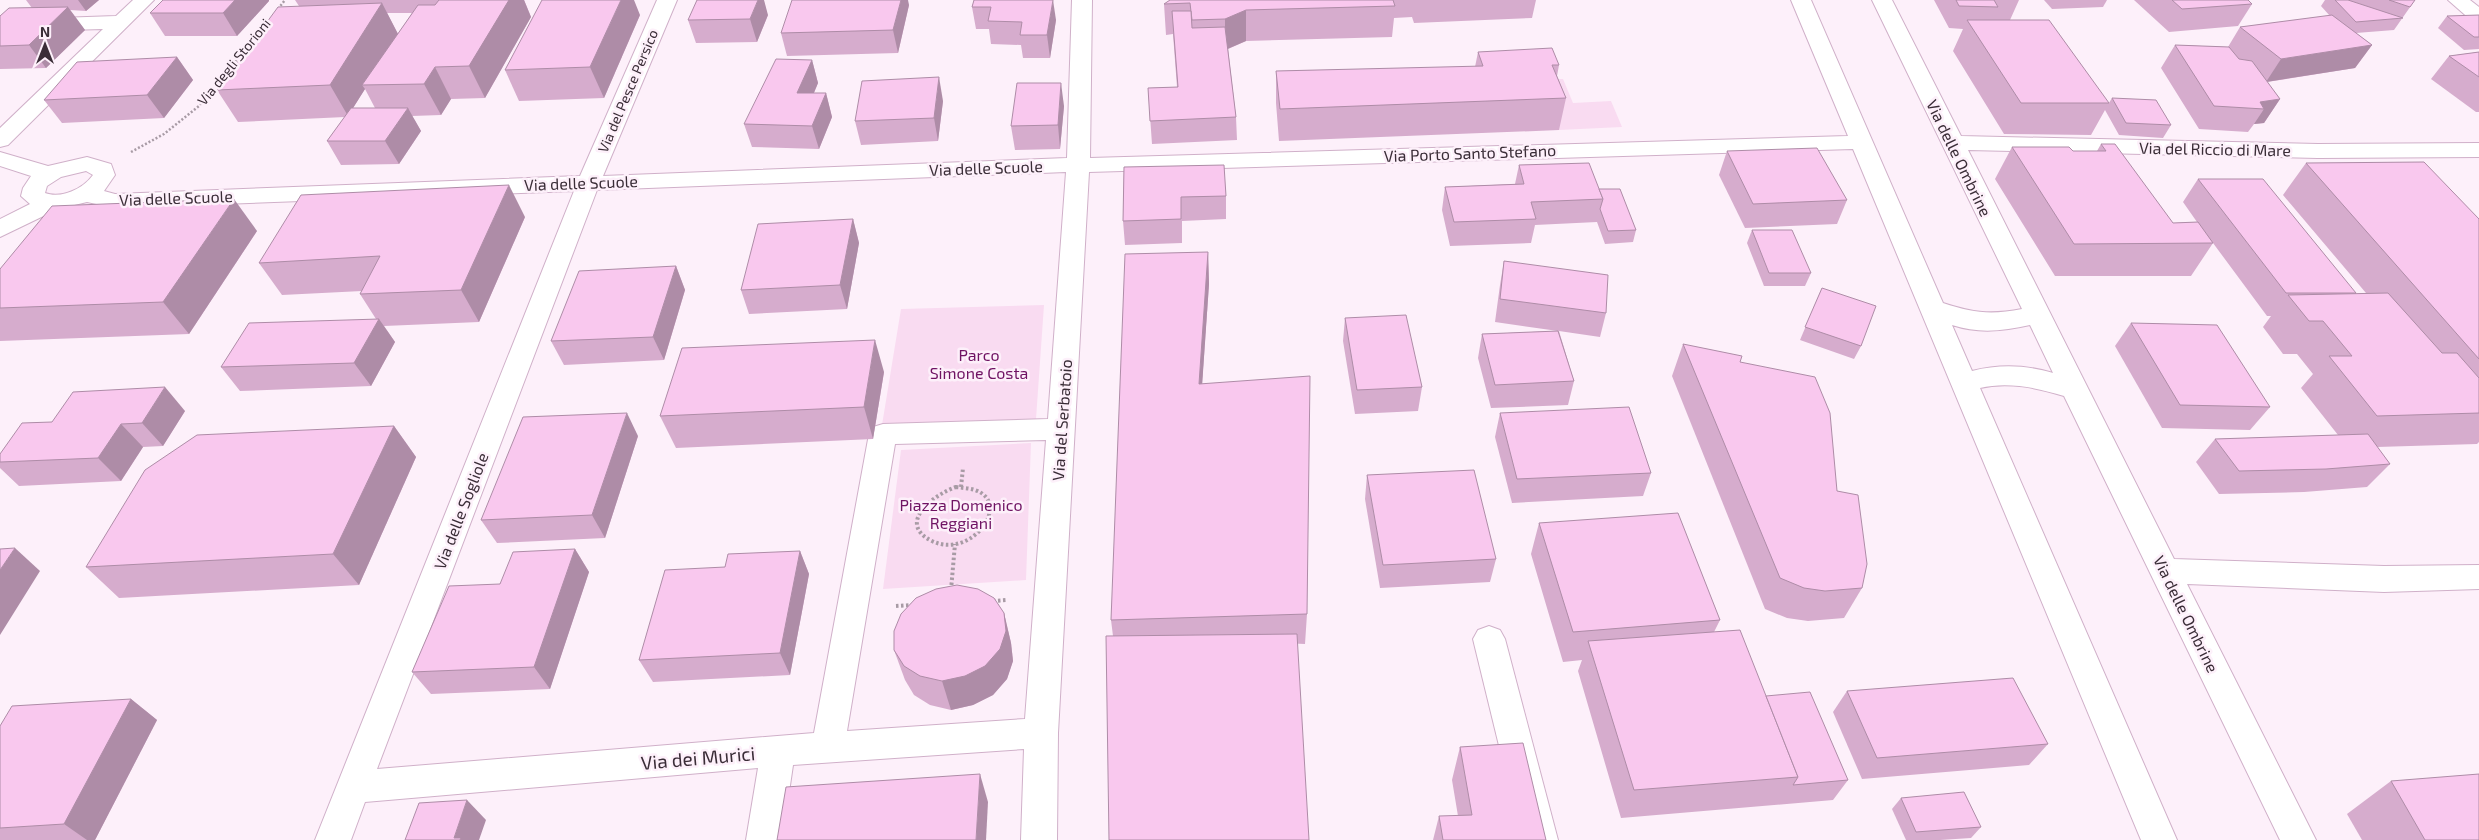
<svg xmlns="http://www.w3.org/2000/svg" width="2479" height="840" font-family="'Exo 2',sans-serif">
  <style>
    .green { fill: #f9dbf1 }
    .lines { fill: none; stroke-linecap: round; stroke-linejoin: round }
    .minor-casing { stroke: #d0b0c9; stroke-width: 2 }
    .path-far1 { stroke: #a89ba5; stroke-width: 2.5; stroke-dasharray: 2 2; stroke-linecap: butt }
    .path { stroke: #a89ba5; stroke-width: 4; stroke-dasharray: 2.5 2.5; stroke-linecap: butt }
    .minor { fill: #fff; fill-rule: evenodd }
    .wall { fill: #d6accd; fill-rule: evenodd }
    .shaded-wall { fill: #ae8ca7 }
    .building { fill: #f9c8ee; stroke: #ae8ca7 }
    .labels { text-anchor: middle; stroke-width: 5; stroke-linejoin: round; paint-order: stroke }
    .far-street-label { font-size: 14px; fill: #3a2d37; stroke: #fdf0fa }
    .street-label { font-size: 16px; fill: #3a2d37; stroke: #fdf0fa }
    .park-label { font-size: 16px; fill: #6f1363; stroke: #fdf0fa }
    .near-street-label { font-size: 19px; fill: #3a2d37; stroke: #fdf0fa }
  </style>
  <rect width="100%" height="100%" fill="#fdf0fa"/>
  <!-- green -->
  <g class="green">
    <polygon points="1545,79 1563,79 1573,103 1611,101 1622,127 1559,130 1546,96"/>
    <polygon points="1044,305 1036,419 882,425 901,309"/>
    <polygon points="1031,443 1026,580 883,589 901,450"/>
  </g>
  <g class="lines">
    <defs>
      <g id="minor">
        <polygon points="133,0 154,0 8,145 0,147 0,128 103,29 0,32 0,20 116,16"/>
        <path d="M 657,0 L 677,0 L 603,176 L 1067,158 L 1072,0 L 1092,0 L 1090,158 L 1848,136 L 1791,0 L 1811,0 L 1943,303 C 1973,313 1991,315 2022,309 L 1872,0 L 1892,0 L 1961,136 L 2318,144 L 2479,143 L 2479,157 L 2318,158 L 1968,150 L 2174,559 L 2384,566 L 2479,565 L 2479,589 L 2384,592 L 2187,584 L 2316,840 L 2280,840 L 2064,396 C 2037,388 2008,381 1980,388 L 2177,840 L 2141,840 L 1853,149 L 1089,172 L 1058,733 L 1057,840 L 1021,840 L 1024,749 L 793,765 L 782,840 L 746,840 L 758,768 L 365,802 L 351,840 L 315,840 L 574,191 L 115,208 L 87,202 L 58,209 L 0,237 L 0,219 L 30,204 L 21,196 L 23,188 L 31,176 L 0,166 L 0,152 L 48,166 L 87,157 L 111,164 L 115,175 L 104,191 L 115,194 L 580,176 ZM 86,171 L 93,175 C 83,189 61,199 45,193 L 47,186 L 61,177 ZM 1066,172 L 1048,419 L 883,424 L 873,427 L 869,434 L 814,733 L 377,769 L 597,190 ZM 1952,325 C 1979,334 2003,331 2030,325 L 2053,373 C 2027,365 1999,364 1972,371 ZM 1046,440 L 1025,719 L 847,731 L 895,444 Z"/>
        <polygon points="2448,0 2470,0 2479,7 2479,23 2472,21"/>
        <polygon points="1489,626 1500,630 1505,639 1558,840 1522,840 1473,639 1478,630"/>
      </g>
    </defs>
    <!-- minor casing -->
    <use href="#minor" class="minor-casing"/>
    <!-- path-far1 -->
    <g class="path-far1">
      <polyline points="278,9 285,0"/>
      <polyline points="131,152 164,134 199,106 268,21"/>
    </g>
    <!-- path -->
    <g class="path">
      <path d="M 956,487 C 962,488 969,488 975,490 C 1013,503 971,560 932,541 C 895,523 935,494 956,487 Z"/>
      <polyline points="961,487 963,468"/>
      <polyline points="951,590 955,544"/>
      <polyline points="993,601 1007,600"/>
      <polyline points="896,606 912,605"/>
    </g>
    <!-- minor -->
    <use href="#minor" class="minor"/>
  </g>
  <!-- wall -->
  <g class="wall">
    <polygon points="26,0 99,0 86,11 70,10 85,30 46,68 0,69 0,16 32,8"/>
    <path d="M 295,0 L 524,0 L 531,17 L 485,98 L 451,99 L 441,115 L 412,116 L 421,131 L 399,164 L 341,165 L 327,141 L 345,117 L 238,122 L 217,90 L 299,6 ZM 387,13 L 412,13 L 398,34 ZM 365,89 L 375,108 L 353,108 Z"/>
    <polygon points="974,0 1056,20 1050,58 1023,58 1021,45 991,44 989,29 976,29 972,7"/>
    <polygon points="1170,0 1536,0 1532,18 1414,23 1412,17 1394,18 1392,37 1246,41 1228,49 1236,117 1237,140 1152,144 1148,88 1177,87 1173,34 1166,35 1164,4"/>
    <polygon points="1934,0 2019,0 2010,20 2109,103 2112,98 2171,125 2163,138 2119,135 2105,110 2091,135 2004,134 1953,51 1963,29 1949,28"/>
    <polygon points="2044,0 2107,0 2103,7 2052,9"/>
    <polygon points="2134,0 2248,0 2252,4 2238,26 2169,32"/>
    <polygon points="2325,0 2415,0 2394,30 2356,33 2372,45 2355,68 2267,82 2280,99 2264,123 2254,124 2248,132 2199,129 2161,68 2175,45 2228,47 2240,27 2330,16 2321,6"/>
    <polygon points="269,1 237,36 165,36 150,13"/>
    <polygon points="909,5 898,53 787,56 781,33"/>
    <polygon points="640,15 604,98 519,101 505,70"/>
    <polygon points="768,15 757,42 696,43 688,20"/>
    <polygon points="2479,15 2479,49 2464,50 2438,28 2447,16"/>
    <polygon points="1478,52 1559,65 1557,76 1566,98 1559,130 1279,141 1276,103 1276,71 1475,67"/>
    <polygon points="2479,52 2479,112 2476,112 2431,79 2449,56"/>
    <polygon points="177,57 193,80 164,118 62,123 44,100"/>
    <polygon points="812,60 818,83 814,93 826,93 832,117 819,149 752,147 744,124"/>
    <polygon points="943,101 938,141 861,145 855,121"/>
    <polygon points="1064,106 1060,149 1015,150 1011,126"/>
    <polygon points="2101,144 2173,223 2197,222 2183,202 2198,179 2356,293 2356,294 2366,293 2283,195 2306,163 2479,219 2479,442 2477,444 2377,447 2390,464 2367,487 2304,492 2219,494 2196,462 2215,439 2338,435 2301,388 2313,374 2297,354 2283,354 2263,327 2271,316 2267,316 2213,243 2191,276 2055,276 1995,179 2012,147 2073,151 2097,151"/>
    <polygon points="1727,151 1847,200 1837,224 1745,228 1719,175"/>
    <polygon points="1519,165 1599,189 1636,230 1633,242 1605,244 1597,222 1535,225 1531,243 1450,246 1442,210 1445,187 1515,184"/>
    <polygon points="1124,167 1226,196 1226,219 1182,221 1182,243 1125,245 1123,221"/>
    <polygon points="525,217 479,322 384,326 395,342 371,386 240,391 221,367 376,319 360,294 362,291 282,295 259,263"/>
    <polygon points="853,219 859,243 847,309 749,314 741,290"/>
    <polygon points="1752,230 1811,273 1805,286 1764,286 1747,243"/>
    <polygon points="257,231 189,334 0,341 0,269"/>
    <polygon points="1208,252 1209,284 1202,384 1307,614 1305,644 1113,636 1111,620"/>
    <polygon points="1504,261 1606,313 1600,337 1559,331 1574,381 1568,405 1491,408 1478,358 1482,334 1558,331 1495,322 1500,285"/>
    <polygon points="676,266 685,290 664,360 564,365 551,341"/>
    <polygon points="1822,288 1861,346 1854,359 1800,340"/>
    <polygon points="1345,318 1422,387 1418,411 1355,414 1343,341"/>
    <polygon points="2131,323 2270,407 2250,430 2162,428 2115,346"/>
    <polygon points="1683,344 1740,362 1837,491 1862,588 1844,618 1808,621 1787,618 1765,609 1672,376"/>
    <polygon points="884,372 873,439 676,448 660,416"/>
    <polygon points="185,411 163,446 143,447 121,481 19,486 0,468 0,462 52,422"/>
    <polygon points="1500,413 1651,473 1643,496 1512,503 1495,437"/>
    <polygon points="394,426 416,457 359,585 119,598 86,567"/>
    <polygon points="638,436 605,538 497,543 481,520"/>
    <polygon points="1367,475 1496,559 1490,582 1380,588 1365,499"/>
    <polygon points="1539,523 1720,620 1714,632 1766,696 1848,780 1833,800 1621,818 1578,671 1582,660 1563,662 1531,554"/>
    <polygon points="575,549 589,572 550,689 431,694 412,672 500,584"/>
    <polygon points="800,551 809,574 790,675 653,682 639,660 725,567"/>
    <polygon points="1004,613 1011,643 1013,661 1007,679 993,695 973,705 951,710 930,705 914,695 905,680 894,650"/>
    <polygon points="1847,691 2048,744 2029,765 1862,779 1833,712"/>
    <polygon points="131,699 157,720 95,840 0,840 0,726"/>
    <polygon points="1460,747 1546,840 1433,840 1439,816 1458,816 1452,780"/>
    <polygon points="2391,781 2479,840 2362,840 2347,814"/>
    <polygon points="1901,798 1981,827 1971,838 1940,840 1906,840 1892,809"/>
  </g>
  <!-- shaded-wall -->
  <g class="shaded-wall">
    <polygon points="78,0 99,0 86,11"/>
    <polygon points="235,0 269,0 269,1 237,36 223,13"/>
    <polygon points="501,0 524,0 531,17 485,98 469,66"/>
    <polygon points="621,0 634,0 640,15 604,98 590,67"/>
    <polygon points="758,0 764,0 768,15 757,42 750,19"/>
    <polygon points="901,0 908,0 909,5 898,53 893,30"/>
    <polygon points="1053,0 1056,20 1050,58 1047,35"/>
    <polygon points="382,3 398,34 362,85 365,89 348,116 330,85"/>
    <polygon points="68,7 85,30 46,68 29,45"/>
    <polygon points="1246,10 1246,41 1225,50 1225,19"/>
    <polygon points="2372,45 2355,68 2266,82 2281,59"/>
    <polygon points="177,57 193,80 164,118 147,95"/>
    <polygon points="812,60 818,83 804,116 797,93"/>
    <polygon points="435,67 451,99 441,115 424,84"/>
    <polygon points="939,77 943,101 938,141 934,118"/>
    <polygon points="1061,83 1064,106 1060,149 1058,125"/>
    <polygon points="826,93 832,117 819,149 812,126"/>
    <polygon points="2280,99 2264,123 2254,124 2264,109 2260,102"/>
    <polygon points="408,108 421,131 399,164 385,141"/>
    <polygon points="509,185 525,217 479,322 461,290"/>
    <polygon points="234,199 257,231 189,334 163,302"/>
    <polygon points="853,219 859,243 847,309 840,285"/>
    <polygon points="1208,252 1209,284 1200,416 1199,384"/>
    <polygon points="676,266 685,290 664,360 653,337"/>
    <polygon points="379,319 395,342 371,386 354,363"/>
    <polygon points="875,340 884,372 873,439 864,407"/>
    <polygon points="165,387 185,411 163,446 142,423"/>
    <polygon points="627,413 638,436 605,538 592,515"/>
    <polygon points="121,424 143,447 121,481 98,458"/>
    <polygon points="394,426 416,457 359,585 333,554"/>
    <polygon points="15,548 40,571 0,635 0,570"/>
    <polygon points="575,549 589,572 550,689 534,667"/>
    <polygon points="800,551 809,574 790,675 780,653"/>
    <polygon points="1004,613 1011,643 1013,661 1007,679 993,695 973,705 951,710 942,681"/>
    <polygon points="131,699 157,720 95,840 87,840 64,824"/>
    <polygon points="980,774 988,802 986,840 976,840"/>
    <polygon points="467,800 486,820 479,840 455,840 454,838"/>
  </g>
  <!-- building -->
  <g class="building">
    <polygon points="163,0 235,0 223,13 150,13"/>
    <polygon points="439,0 509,0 469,66 435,67 424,84 362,85 418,5 435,5"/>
    <polygon points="542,0 621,0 590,67 505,70"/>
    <polygon points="697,0 758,0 750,19 688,20"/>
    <polygon points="792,0 901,0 893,30 781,33"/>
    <polygon points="974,0 1053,0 1047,35 1020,35 1022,22 988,21 991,7 972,7"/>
    <polygon points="1170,0 1393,0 1395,6 1246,10 1225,19 1192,20 1190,3 1164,4"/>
    <polygon points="1956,0 1994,0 1998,7 1959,6"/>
    <polygon points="2172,0 2248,0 2252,4 2182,9"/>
    <polygon points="2335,0 2348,0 2403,18 2356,22"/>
    <polygon points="2389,0 2415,0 2410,7"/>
    <polygon points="382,3 330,85 217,90 278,7"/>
    <polygon points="68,7 29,45 0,46 0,16 9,8"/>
    <polygon points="1172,11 1191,11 1192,28 1225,27 1236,117 1150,121 1148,88 1178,87"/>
    <polygon points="2332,15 2372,45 2281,59 2240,27"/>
    <polygon points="2479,15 2479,37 2474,37 2447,16"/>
    <polygon points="1967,20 2049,20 2109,103 2021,103"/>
    <polygon points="2175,45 2229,47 2239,59 2252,61 2280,99 2260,102 2264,109 2214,106"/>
    <polygon points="1552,48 1559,65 1552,65 1566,98 1280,109 1276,71 1483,66 1478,52"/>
    <polygon points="2479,52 2479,77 2449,56"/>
    <polygon points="177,57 147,95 44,100 77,62"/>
    <polygon points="776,59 812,60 797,93 826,93 812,126 744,124"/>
    <polygon points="939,77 934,118 855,121 862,81"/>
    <polygon points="1017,83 1061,83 1058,125 1011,126"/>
    <polygon points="2112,98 2156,100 2171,125 2126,123"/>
    <polygon points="351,108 408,108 385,141 327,141"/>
    <polygon points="2101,144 2115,144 2173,223 2198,222 2213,243 2074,244 2012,147 2069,147 2073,151 2106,151"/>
    <polygon points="1817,148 1847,200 1753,204 1727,151"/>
    <polygon points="2424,162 2479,219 2479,359 2306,163"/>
    <polygon points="1589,163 1603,199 1531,202 1536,219 1454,222 1445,187 1524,184 1519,165"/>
    <polygon points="1224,165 1226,196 1181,197 1181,219 1123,221 1124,167"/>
    <polygon points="2198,179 2263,179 2356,293 2286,293"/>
    <polygon points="509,185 461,290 360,294 380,256 259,263 301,195"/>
    <polygon points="1599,189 1620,189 1636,230 1608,231 1600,209 1603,199"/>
    <polygon points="234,199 163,302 0,308 0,269 52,206"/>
    <polygon points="853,219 840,285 741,290 758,224"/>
    <polygon points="1752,230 1792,230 1811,273 1769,273"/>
    <polygon points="1208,252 1199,384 1310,376 1307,614 1111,620 1125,254"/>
    <polygon points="1504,261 1608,275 1606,313 1500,299"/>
    <polygon points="676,266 653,337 551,341 579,271"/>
    <polygon points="1822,288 1876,306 1861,346 1805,327"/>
    <polygon points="2388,293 2442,353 2457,353 2479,378 2479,413 2377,416 2329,356 2352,356 2323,321 2309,321 2288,295"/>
    <polygon points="1406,315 1422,387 1357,390 1345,318"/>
    <polygon points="379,319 354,363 221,367 249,323"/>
    <polygon points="2131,323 2217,325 2270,407 2180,405"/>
    <polygon points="1558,331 1574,381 1495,385 1482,334"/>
    <polygon points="875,340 864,407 660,416 682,348"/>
    <polygon points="1683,344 1742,356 1740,362 1815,377 1830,413 1837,491 1858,495 1867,564 1862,588 1825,591 1804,588 1780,578"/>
    <polygon points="165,387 142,423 121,424 98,458 0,462 0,454 22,423 52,422 73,392"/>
    <polygon points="1629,407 1651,473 1517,479 1500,413"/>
    <polygon points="627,413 592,515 481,520 523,417"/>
    <polygon points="394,426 333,554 86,567 145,470 197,435"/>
    <polygon points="2368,434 2390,464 2326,469 2239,471 2215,439"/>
    <polygon points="1474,470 1496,559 1383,565 1367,475"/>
    <polygon points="1678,513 1720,620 1573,632 1539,523"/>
    <polygon points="15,548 0,570 0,549"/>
    <polygon points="575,549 534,667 412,672 449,586 500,584 513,552"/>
    <polygon points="800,551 780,653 639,660 665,570 725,567 728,554"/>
    <polygon points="957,585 978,589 994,598 1004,613 1006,631 1000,649 985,666 965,676 942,681 920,676 904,666 894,650 894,631 901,614 916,598 936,589"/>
    <polygon points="1740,630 1798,777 1634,790 1588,641"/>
    <polygon points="1297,634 1309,840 1109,840 1106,636"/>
    <polygon points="2013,678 2048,744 1877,758 1847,691"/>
    <polygon points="1810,692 1848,780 1793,785 1798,777 1766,696"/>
    <polygon points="131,699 64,824 0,828 0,726 12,706"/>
    <polygon points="1523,743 1546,840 1443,840 1439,816 1472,815 1460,747"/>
    <polygon points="980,774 976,840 777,840 786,787"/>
    <polygon points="2479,774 2479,840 2425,840 2391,781"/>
    <polygon points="1964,792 1981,827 1916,832 1901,798"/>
    <polygon points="467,800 454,838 461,838 460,840 405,840 419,803"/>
  </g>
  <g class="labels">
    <!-- far-street labels -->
    <g class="far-street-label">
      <text transform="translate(234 62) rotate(-51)" y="5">Via degli Storioni</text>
      <text transform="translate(628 91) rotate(-67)" y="5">Via del Pesce Persico</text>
    </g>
    <!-- street labels -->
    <g class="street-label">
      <text transform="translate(2215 149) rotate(1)" y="6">Via del Riccio di Mare</text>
      <text transform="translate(1470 153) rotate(-2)" y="6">Via Porto Santo Stefano</text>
      <text transform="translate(1959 158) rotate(64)" y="6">Via delle Ombrine</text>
      <text transform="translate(986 168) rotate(-2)" y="6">Via delle Scuole</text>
      <text transform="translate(581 183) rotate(-2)" y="6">Via delle Scuole</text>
      <text transform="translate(176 198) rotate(-2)" y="6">Via delle Scuole</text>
      <text transform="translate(1062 420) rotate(-86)" y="6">Via del Serbatoio</text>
      <text transform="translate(461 511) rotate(-69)" y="6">Via delle Sogliole</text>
      <text transform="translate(2186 614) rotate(64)" y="6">Via delle Ombrine</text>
    </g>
    <!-- park labels -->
    <g class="park-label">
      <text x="979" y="361">Parco<tspan x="979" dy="18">Simone Costa</tspan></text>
      <text x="961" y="511">Piazza Domenico<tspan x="961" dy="18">Reggiani</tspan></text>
    </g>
    <!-- near-street labels -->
    <g class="near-street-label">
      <text transform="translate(698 758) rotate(-5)" y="7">Via dei Murici</text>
    </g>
  </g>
  <!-- north arrow -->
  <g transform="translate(45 45)" stroke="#fdf0fa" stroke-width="4" paint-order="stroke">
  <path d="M0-4L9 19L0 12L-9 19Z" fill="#3a2d37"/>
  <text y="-8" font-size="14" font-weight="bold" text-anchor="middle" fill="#3a2d37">N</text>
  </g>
</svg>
